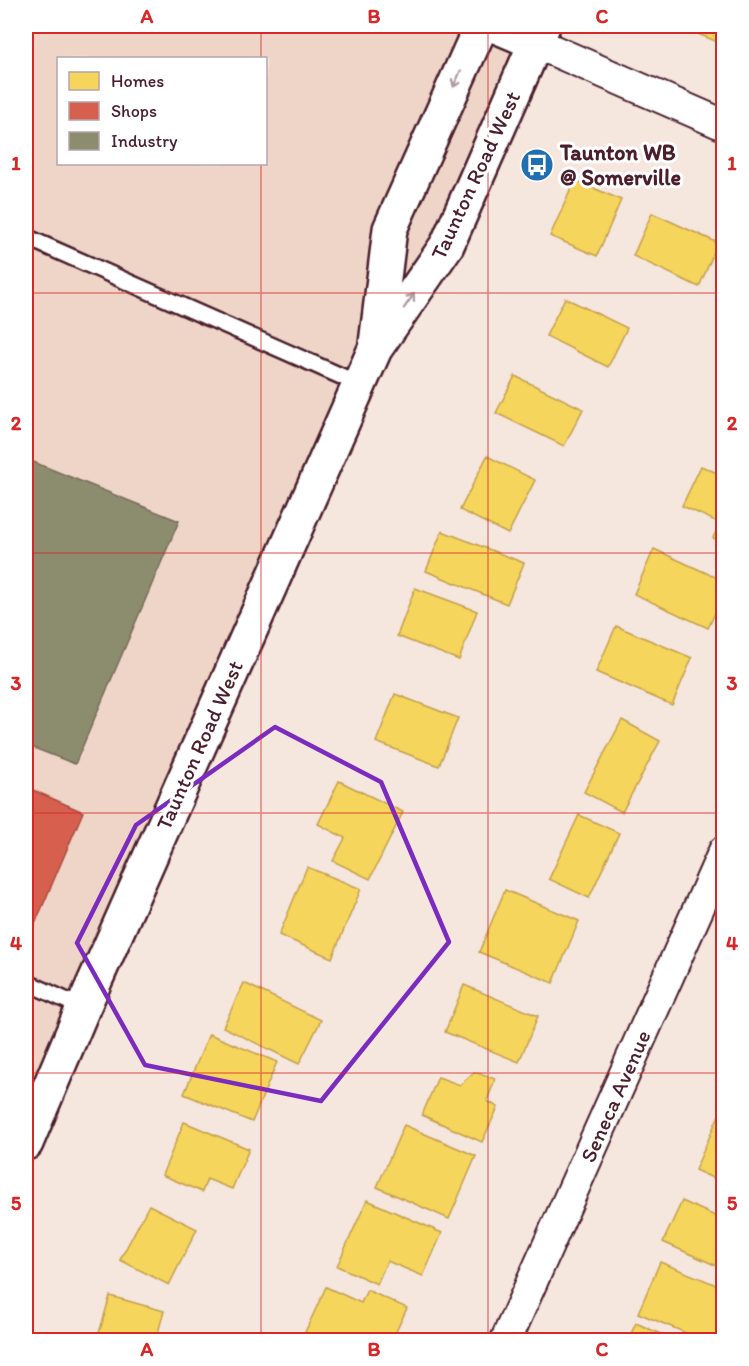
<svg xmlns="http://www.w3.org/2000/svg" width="749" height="1366" font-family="Itim,sans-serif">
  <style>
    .built { fill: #eed5c7; fill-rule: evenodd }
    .homes { fill: #f6d55c; stroke: #c29e4d; stroke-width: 1.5 }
    .shops { fill: #d6604d; stroke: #ac4c43; stroke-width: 1.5 }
    .industry { fill: #8c8c6e; stroke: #786b5a; stroke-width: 1.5 }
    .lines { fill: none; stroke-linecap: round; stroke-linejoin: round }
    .service-casing { stroke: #4a1f2b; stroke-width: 20 }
    .minor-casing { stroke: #4a1f2b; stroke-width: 34 }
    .tertiary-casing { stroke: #4a1f2b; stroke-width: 38 }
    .secondary-casing { stroke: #4a1f2b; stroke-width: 38 }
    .service { stroke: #fff; stroke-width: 15 }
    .minor { stroke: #fff; stroke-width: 30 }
    .tertiary { stroke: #fff; stroke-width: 33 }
    .secondary { stroke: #fff; stroke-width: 33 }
    .oneway { stroke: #ae9aa0 }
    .marked { fill: none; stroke: #7b2cbf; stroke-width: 4.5; stroke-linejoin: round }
    .grid { fill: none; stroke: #d62828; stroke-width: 1.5; stroke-opacity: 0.55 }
    .labels { text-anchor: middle; stroke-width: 6; stroke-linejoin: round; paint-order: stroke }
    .poi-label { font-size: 22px; font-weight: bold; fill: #4a1f2b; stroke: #fff; text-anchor: start }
    .street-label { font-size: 22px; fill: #4a1f2b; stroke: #fff }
    .neatline { fill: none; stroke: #d62828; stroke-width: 2 }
    .grid-label { font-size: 20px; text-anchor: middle; font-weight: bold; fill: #d62828 }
  </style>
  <rect width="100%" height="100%" fill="#f5e6de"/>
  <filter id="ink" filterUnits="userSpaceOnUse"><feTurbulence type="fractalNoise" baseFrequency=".0167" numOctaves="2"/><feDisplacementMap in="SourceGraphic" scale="12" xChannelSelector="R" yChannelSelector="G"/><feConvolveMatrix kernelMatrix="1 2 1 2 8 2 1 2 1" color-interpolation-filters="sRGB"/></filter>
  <g filter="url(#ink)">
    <!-- built -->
    <path class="built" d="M 26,26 L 543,26 L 375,349 L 26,1143 ZM 58,58 L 266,58 L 266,164 L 58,164 Z"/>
    <!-- homes -->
    <g class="homes">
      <polygon points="678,26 724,26 724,42 723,44"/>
      <polygon points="575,180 621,200 597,256 550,236"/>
      <polygon points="652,213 718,243 699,287 633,256"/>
      <polygon points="565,298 627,328 608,367 546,336"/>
      <polygon points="515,376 583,409 564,446 496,413"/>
      <polygon points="487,456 535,480 508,534 460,510"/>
      <polygon points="701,466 724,476 724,543 713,538 720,523 682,506"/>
      <polygon points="442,531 524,563 507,604 426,571"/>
      <polygon points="654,549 724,581 724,594 708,628 634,594"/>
      <polygon points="415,588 477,611 459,660 397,636"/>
      <polygon points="616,626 692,658 672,705 596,672"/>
      <polygon points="395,694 458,718 439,766 376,742"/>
      <polygon points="622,720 660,741 622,812 584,792"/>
      <polygon points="339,781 403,812 370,879 333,861 345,838 318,824"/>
      <polygon points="579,815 619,833 589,898 549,879"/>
      <polygon points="307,867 361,889 332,958 279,935"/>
      <polygon points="505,890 579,921 553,983 479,952"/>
      <polygon points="244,983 321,1020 299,1064 223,1027"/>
      <polygon points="464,985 538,1016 519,1062 445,1032"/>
      <polygon points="209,1034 277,1062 252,1122 184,1094"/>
      <polygon points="474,1072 495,1079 487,1101 498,1107 482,1142 422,1115 438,1077 460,1085"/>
      <polygon points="719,1115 724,1117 724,1183 695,1170"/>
      <polygon points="184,1122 249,1149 232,1189 207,1179 202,1192 162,1175"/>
      <polygon points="404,1125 476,1156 449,1219 377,1187"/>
      <polygon points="367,1200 442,1233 423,1276 387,1261 377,1284 337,1266"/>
      <polygon points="682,1201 724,1220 724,1269 663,1242"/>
      <polygon points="149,1205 197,1229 169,1285 120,1260"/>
      <polygon points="660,1262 724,1288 724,1340 703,1340 638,1313"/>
      <polygon points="326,1287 361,1303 367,1290 407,1308 392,1340 324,1340 305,1332"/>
      <polygon points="110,1296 164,1311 156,1340 97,1340"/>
      <polygon points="636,1323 674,1340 628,1340"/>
    </g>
    <!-- shops -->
    <polygon class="shops" points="26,787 83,812 26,945"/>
    <!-- industry -->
    <polygon class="industry" points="26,459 179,521 75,764 26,745"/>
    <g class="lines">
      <defs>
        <g id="service">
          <polyline points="26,237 359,384"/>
          <polyline points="26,982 83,1008"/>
        </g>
        <g id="minor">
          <polyline points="536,43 724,125"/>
          <polyline points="506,1340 724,851"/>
        </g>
        <polyline id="tertiary" points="496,26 536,43"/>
        <g id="secondary">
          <polyline points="376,344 390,229 481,26"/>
          <polyline points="26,1143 83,1008 375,349 447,245 543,26"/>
        </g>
      </defs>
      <!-- service casing -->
      <use href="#service" class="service-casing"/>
      <!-- minor casing -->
      <use href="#minor" class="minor-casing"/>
      <!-- tertiary casing -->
      <use href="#tertiary" class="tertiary-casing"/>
      <!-- secondary casing -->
      <use href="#secondary" class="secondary-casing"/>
      <!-- service -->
      <use href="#service" class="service"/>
      <!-- minor -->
      <use href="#minor" class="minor"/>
      <!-- tertiary -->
      <use href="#tertiary" class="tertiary"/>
      <!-- secondary -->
      <use href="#secondary" class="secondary"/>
    </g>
    <!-- one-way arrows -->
    <defs><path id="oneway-shaft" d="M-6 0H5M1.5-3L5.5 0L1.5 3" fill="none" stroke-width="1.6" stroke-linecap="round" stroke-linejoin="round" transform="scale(1.5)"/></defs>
    <g class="oneway">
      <use href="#oneway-shaft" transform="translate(457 79) rotate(114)"/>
      <use href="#oneway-shaft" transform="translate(409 301) rotate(-55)"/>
    </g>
  </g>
  <!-- marked area -->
  <path class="marked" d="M 275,727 L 381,782 L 449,942 L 321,1101 L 145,1065 L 77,943 L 136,825 Z"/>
  <!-- grid -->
  <path class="grid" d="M 261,26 L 261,58M 488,26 L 488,1340M 261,164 L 261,1340M 26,293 L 724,293M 26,553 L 724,553M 26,813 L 724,813M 26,1073 L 724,1073"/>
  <!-- icons -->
  <defs>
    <symbol id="bus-disc" viewBox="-11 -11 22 22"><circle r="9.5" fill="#1f6fb2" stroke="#fff"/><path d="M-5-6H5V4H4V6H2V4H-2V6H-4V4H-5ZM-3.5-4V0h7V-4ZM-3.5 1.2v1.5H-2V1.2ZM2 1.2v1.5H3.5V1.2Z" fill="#fff"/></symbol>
  </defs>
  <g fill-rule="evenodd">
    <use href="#bus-disc" x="518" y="146" width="38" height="38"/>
  </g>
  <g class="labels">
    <!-- poi labels -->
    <g class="poi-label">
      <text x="560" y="160">Taunton WB<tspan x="560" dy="25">@ Somerville</tspan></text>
    </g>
    <!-- street labels -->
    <g class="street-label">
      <text transform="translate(475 175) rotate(-65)" y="8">Taunton Road West</text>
      <text transform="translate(199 745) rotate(-66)" y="8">Taunton Road West</text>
      <text transform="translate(615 1096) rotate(-66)" y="8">Seneca Avenue</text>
    </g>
  </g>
  <!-- margin -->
  <rect width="749" height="1366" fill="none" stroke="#fff" stroke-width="66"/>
  <!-- legend -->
  <rect x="57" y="57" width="210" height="108" fill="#ffffff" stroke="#b7a5aa" stroke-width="1.5"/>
  <rect x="69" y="72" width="30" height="18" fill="#f6d55c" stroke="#b7a5aa" stroke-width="1.5"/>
  <text x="111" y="87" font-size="18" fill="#4a1f2b">Homes</text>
  <rect x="69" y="102" width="30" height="18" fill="#d6604d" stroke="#b7a5aa" stroke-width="1.5"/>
  <text x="111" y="117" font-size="18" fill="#4a1f2b">Shops</text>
  <rect x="69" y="132" width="30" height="18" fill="#8c8c6e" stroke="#b7a5aa" stroke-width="1.5"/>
  <text x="111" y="147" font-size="18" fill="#4a1f2b">Industry</text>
  <rect x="33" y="33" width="683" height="1300" class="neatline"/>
  <g class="grid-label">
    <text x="147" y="23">A</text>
    <text x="374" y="23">B</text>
    <text x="602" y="23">C</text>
    <text x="16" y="170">1</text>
    <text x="732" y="170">1</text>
    <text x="16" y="430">2</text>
    <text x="732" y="430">2</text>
    <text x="16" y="690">3</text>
    <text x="732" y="690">3</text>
    <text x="16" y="950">4</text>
    <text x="732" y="950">4</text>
    <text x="16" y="1210">5</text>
    <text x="732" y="1210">5</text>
    <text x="147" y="1356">A</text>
    <text x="374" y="1356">B</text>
    <text x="602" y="1356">C</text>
  </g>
</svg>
